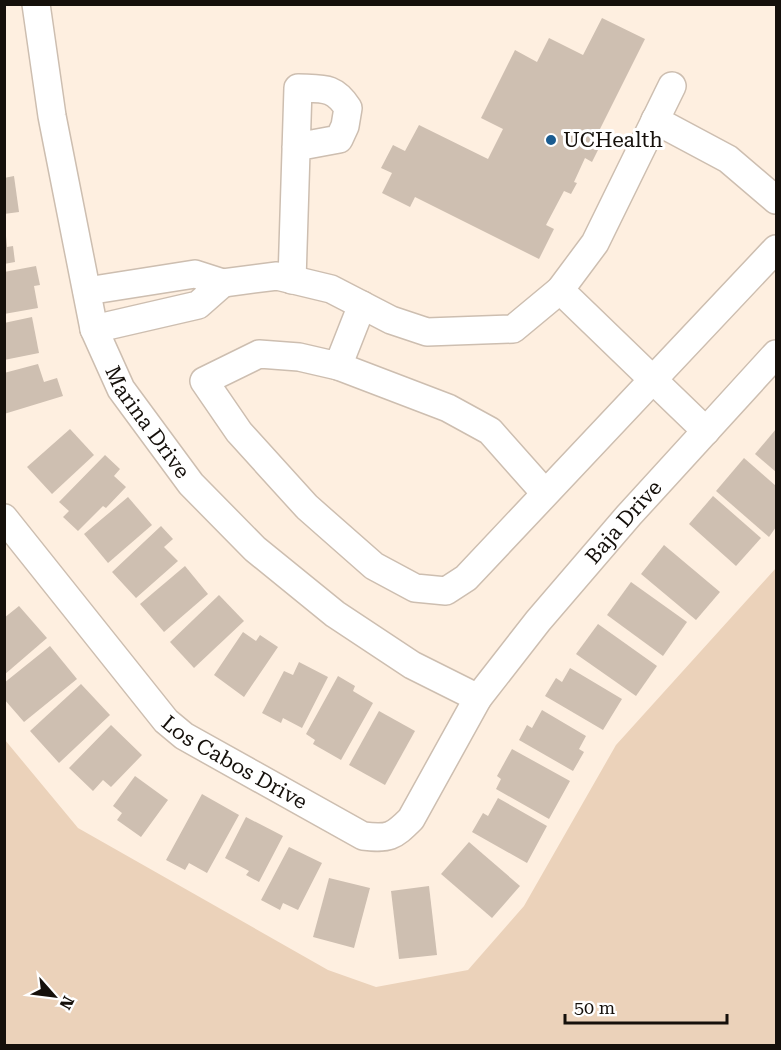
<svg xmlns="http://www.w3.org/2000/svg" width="781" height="1050" font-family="'Roboto Serif',serif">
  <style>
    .green { fill: #ebd2ba }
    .building { fill: #cebfb1 }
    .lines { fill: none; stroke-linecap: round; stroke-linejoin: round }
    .minor-casing { stroke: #cdbeb0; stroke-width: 30 }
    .minor { stroke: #fff; stroke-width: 27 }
    .poi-dot { fill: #195b90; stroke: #fff; stroke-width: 2 }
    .labels { text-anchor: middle; stroke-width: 6; stroke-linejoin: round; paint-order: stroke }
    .poi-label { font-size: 21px; fill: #15100b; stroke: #fff; text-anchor: start }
    .street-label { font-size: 21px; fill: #15100b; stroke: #fff }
  </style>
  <rect width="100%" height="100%" fill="#feefe0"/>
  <!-- green -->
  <polygon class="green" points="776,568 776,1045 5,1045 5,740 78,828 328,970 376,987 468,970 524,906 616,745"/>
  <!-- building -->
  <g class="building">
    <polygon points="602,18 645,39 599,131 606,134 592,162 585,158 574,182 577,183 571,194 564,191 546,225 554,229 539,259 415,197 410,207 382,193 392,173 381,168 393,145 405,151 419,125 488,159 503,129 481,118 515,50 537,62 549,38 583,55"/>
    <polygon points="14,176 19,212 4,214 4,178"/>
    <polygon points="6,236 7,247 13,246 15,262 4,264"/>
    <polygon points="36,266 40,285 34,286 38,308 4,314 4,272"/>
    <polygon points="32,317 39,353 4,360 4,323"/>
    <polygon points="38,364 44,382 57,378 63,396 4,414 4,373"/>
    <polygon points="70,429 94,455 52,494 27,467"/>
    <polygon points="776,429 776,472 755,454"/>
    <polygon points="105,455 120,469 114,476 126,487 106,508 103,506 78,531 63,517 69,511 59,502"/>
    <polygon points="744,458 776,486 776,527 769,537 716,491"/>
    <polygon points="713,496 761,538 736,566 689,524"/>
    <polygon points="128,497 152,525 108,563 84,534"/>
    <polygon points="161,526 173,539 164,547 178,561 136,598 112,572"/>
    <polygon points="664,545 720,592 696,620 641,574"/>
    <polygon points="185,566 208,594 164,632 140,604"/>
    <polygon points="631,582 687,622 663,656 607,615"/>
    <polygon points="219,595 244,621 194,668 170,642"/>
    <polygon points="19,606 47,638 4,675 4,618"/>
    <polygon points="598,624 657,666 636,696 576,654"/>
    <polygon points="243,632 256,641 260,635 278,647 244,697 214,675"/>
    <polygon points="50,646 77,679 24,722 4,699 4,683"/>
    <polygon points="299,662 328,677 302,728 283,718 281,723 262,713 284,671 293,675"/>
    <polygon points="570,668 622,699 603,730 545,696 556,678 562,682"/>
    <polygon points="338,676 355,686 353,691 373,703 341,760 313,744 315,740 306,734"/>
    <polygon points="81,684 110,715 59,763 30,731"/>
    <polygon points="542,710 586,736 579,749 584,752 573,771 519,740 527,725 532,728"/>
    <polygon points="379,711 415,731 385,785 349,765"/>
    <polygon points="111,725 142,755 111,787 103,780 93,791 69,768"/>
    <polygon points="512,749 570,781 549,819 496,789 501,779 497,776"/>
    <polygon points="135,776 168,800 141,837 117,820 122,813 113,806"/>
    <polygon points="202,794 239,815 207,873 189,863 185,870 166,860"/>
    <polygon points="498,798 547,826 527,863 472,832 483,813 488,816"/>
    <polygon points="246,817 283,836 259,882 246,875 249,871 225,858"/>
    <polygon points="469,842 520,886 492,918 441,874"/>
    <polygon points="289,847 322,863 298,910 283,903 280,910 261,900"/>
    <polygon points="329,878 370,888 354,948 313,937"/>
    <polygon points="429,886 437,955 399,959 391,891"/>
  </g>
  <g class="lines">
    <defs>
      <g id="minor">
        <path id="s1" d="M 36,4 L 52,116 L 94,329 L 121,389 L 191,484 L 255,549 L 335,614 L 412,665 L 478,698"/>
        <polyline points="655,120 728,159 776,200"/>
        <path d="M 292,280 L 298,88 C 323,89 334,86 348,108 L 345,126 L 339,139 L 296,147"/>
        <polyline points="223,283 277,276 331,289 391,320 427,332 513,329 560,290 595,243 672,86"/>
        <polyline points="560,290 706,431"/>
        <polyline points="87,291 195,274 223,283 198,305 94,329"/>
        <polyline points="362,305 338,366 299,357 259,354 204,381 239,432 307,507 374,566 415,588 446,591 466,578 776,249"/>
        <polyline points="338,366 448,408 490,431 545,493"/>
        <path id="s2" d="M 4,518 L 166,721 L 184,736 L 363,836 C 389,839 393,837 411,819 L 478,698 L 538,621 L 629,515 L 776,354"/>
      </g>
    </defs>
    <!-- minor casing -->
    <use href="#minor" class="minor-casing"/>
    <!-- minor -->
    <use href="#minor" class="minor"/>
  </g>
  <!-- markers -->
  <circle class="poi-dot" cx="551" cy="140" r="6"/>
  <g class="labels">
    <!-- poi labels -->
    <g class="poi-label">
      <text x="563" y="147">UCHealth</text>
    </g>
    <!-- street labels -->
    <g class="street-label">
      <text dy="7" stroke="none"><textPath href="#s1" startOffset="438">Marina Drive</textPath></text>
      <text dy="7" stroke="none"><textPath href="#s2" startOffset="909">Baja Drive</textPath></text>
      <text dy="7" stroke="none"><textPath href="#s2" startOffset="340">Los Cabos Drive</textPath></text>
    </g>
  </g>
  <!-- border -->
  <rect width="781" height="1050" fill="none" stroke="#15100b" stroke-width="12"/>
  <!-- north arrow -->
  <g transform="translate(54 996) rotate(118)" stroke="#ffffff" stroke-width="4.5" paint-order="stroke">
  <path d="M0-4.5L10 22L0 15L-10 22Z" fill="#15100b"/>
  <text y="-9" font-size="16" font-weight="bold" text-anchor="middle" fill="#15100b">N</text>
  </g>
  <!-- scale -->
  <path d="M565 1014v9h162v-9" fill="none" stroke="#15100b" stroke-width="3"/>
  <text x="574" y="1014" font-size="18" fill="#15100b" stroke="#ffffff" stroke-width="4.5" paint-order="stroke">50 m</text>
</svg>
